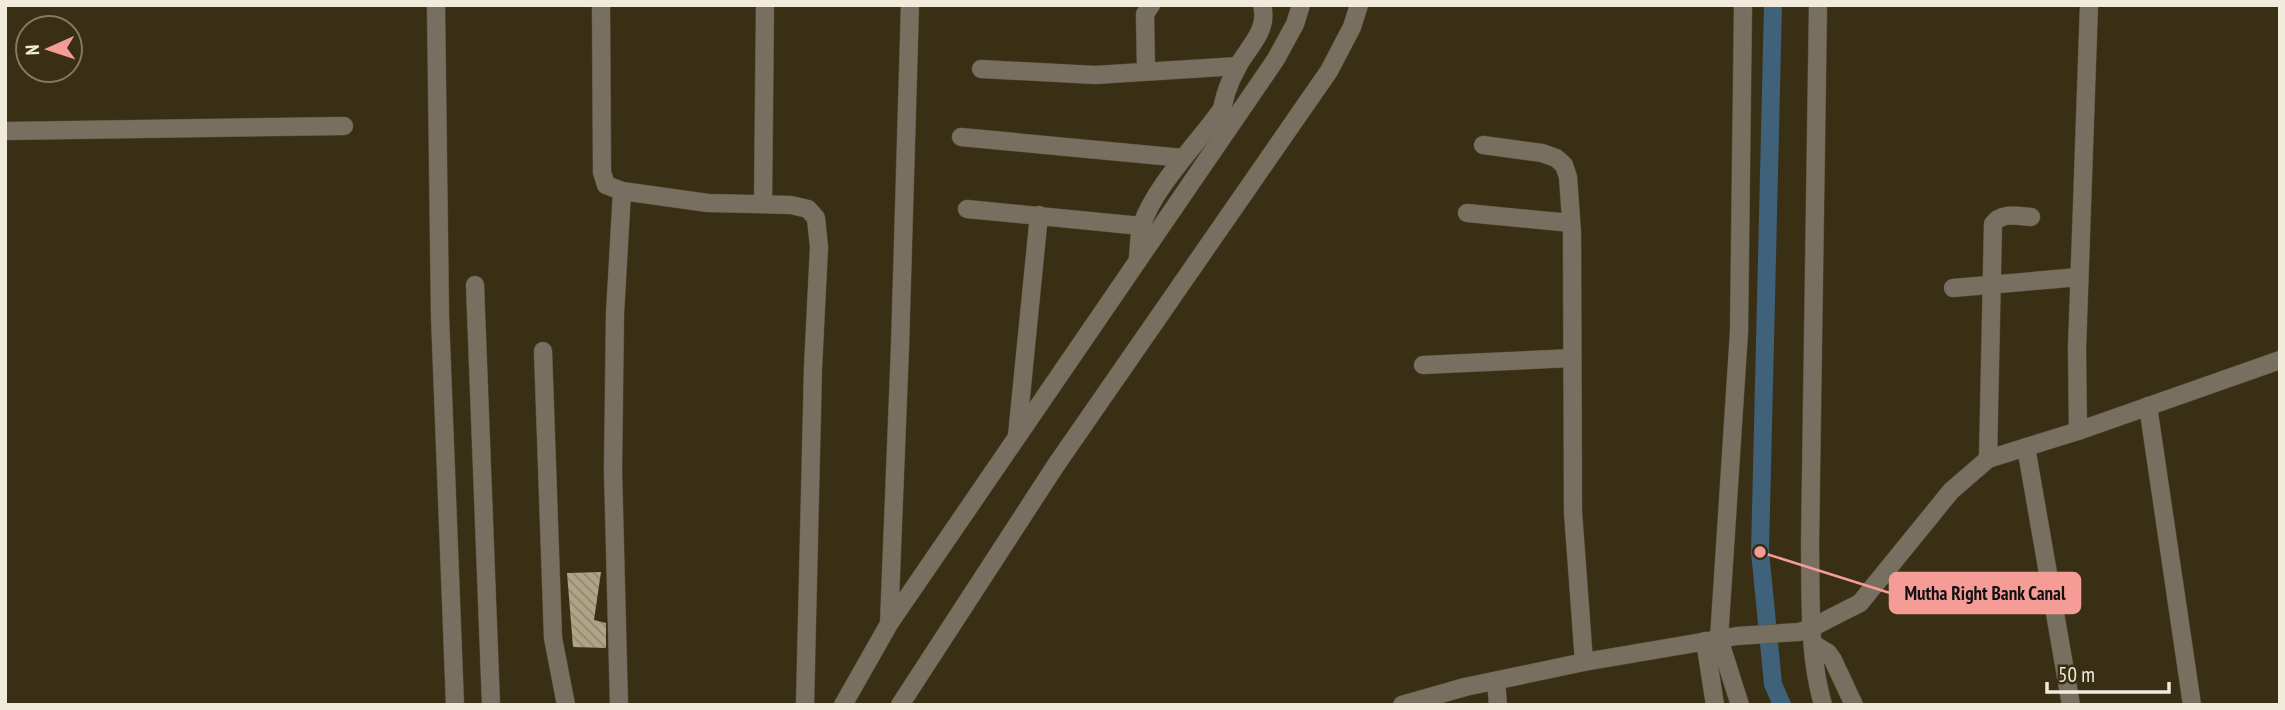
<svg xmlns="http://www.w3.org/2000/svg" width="2285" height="710" font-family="'PT Sans Narrow',sans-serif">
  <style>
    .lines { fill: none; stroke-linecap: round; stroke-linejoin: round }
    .canal { stroke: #3f6179; stroke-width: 18 }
    .building { fill: url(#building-back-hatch) }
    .minor-casing { stroke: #564d35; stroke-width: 19 }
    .minor { stroke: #777060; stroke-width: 18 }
    .leader { fill: none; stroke: #f59c96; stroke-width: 2.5 }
    .callout-dot { fill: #f59c96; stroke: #392f15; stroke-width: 2.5 }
    .callout { fill: #f59c96; stroke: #f59c96; stroke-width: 2.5 }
    .callout-label { font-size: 19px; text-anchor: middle; font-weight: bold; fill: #111 }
  </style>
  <defs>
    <pattern id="building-back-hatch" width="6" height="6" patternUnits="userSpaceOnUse" patternTransform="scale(1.75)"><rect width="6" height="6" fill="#b0a487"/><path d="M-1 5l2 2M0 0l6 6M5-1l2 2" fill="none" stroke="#918872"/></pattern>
  </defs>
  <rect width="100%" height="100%" fill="#392f15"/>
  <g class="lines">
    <!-- canal -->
    <polyline class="canal" points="1773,5 1760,552 1773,684 1782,705"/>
  </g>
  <!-- building -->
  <polygon class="building" points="601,572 594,620 606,623 606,648 573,647 567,573"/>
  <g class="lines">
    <defs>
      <g id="minor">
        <polyline points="436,5 440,316 455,705"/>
        <polyline points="601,5 602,172 606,185 622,191 708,203 791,205 808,209 816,218 819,247 813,368 805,705"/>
        <path d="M 1818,5 L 1810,544 C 1811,597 1808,653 1823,705"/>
        <polyline points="981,69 1095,75 1238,66"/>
        <polyline points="1146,70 1145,14 1151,5"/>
        <path d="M 1221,120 C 1222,101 1229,82 1238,66 C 1249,46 1269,30 1262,5"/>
        <polyline points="5,131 344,126"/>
        <polyline points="961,137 1183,158"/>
        <polyline points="1483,145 1542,153 1556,158 1564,165 1568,177 1572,233 1573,512 1584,662"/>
        <polyline points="763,204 765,5"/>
        <polyline points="967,209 1141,226"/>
        <polyline points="1467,213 1571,223"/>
        <path d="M 1138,257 C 1139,247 1139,234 1142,225 C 1153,188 1199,142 1222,109"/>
        <polyline points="475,285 491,705"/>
        <polyline points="1953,288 2079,277"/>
        <polyline points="543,351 553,638 566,705"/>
        <polyline points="1423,365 1572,358"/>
        <polyline points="2148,406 2192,705"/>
        <polyline points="2078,431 2077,349 2089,5"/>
        <polyline points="1017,436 1039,215"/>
        <polyline points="2026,447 2071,705"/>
        <path d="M 1988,459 L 1993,224 C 2001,212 2018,216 2031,217"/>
        <polyline points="889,624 900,347 910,5"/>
        <polyline points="1705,641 1715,705"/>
        <polyline points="1813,644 1828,653 1833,660 1854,705"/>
        <polyline points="1496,681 1498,705"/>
        <polyline points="619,705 613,470 615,314 622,191"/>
        <polyline points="843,705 889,624 1276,59 1295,24 1301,5"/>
        <polyline points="900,705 1056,465 1329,71 1352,27 1359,5"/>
        <polyline points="1402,705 1465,687 1584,662 1737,636 1799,632 1811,628 1860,603 1951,491 1988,459 2078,431 2280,360"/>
        <polyline points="1740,705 1719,639 1739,332 1743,5"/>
      </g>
    </defs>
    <!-- minor casing -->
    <use href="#minor" class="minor-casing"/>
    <!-- minor -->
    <use href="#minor" class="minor"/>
  </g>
  <!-- callouts -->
  <path class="leader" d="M1760 552L1890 593"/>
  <circle class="callout-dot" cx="1760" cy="552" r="7"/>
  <rect class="callout" x="1890" y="573" width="190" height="40" rx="7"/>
  <g class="callout-label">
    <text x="1985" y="600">Mutha Right Bank Canal</text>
  </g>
  <!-- border -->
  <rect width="2285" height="710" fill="none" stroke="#f1ebdb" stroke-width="14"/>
  <!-- north arrow -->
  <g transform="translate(49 49) rotate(267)"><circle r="33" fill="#392f15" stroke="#837a64" stroke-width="2"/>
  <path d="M0-5L12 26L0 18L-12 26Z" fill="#f59c96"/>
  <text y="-10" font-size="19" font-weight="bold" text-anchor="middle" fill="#f1ebdb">N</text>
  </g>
  <!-- scale -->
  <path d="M2047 682v10h122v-10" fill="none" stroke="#f1ebdb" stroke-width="3.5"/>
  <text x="2058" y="682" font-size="21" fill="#f1ebdb" stroke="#392f15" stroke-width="5" paint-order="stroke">50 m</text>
</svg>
